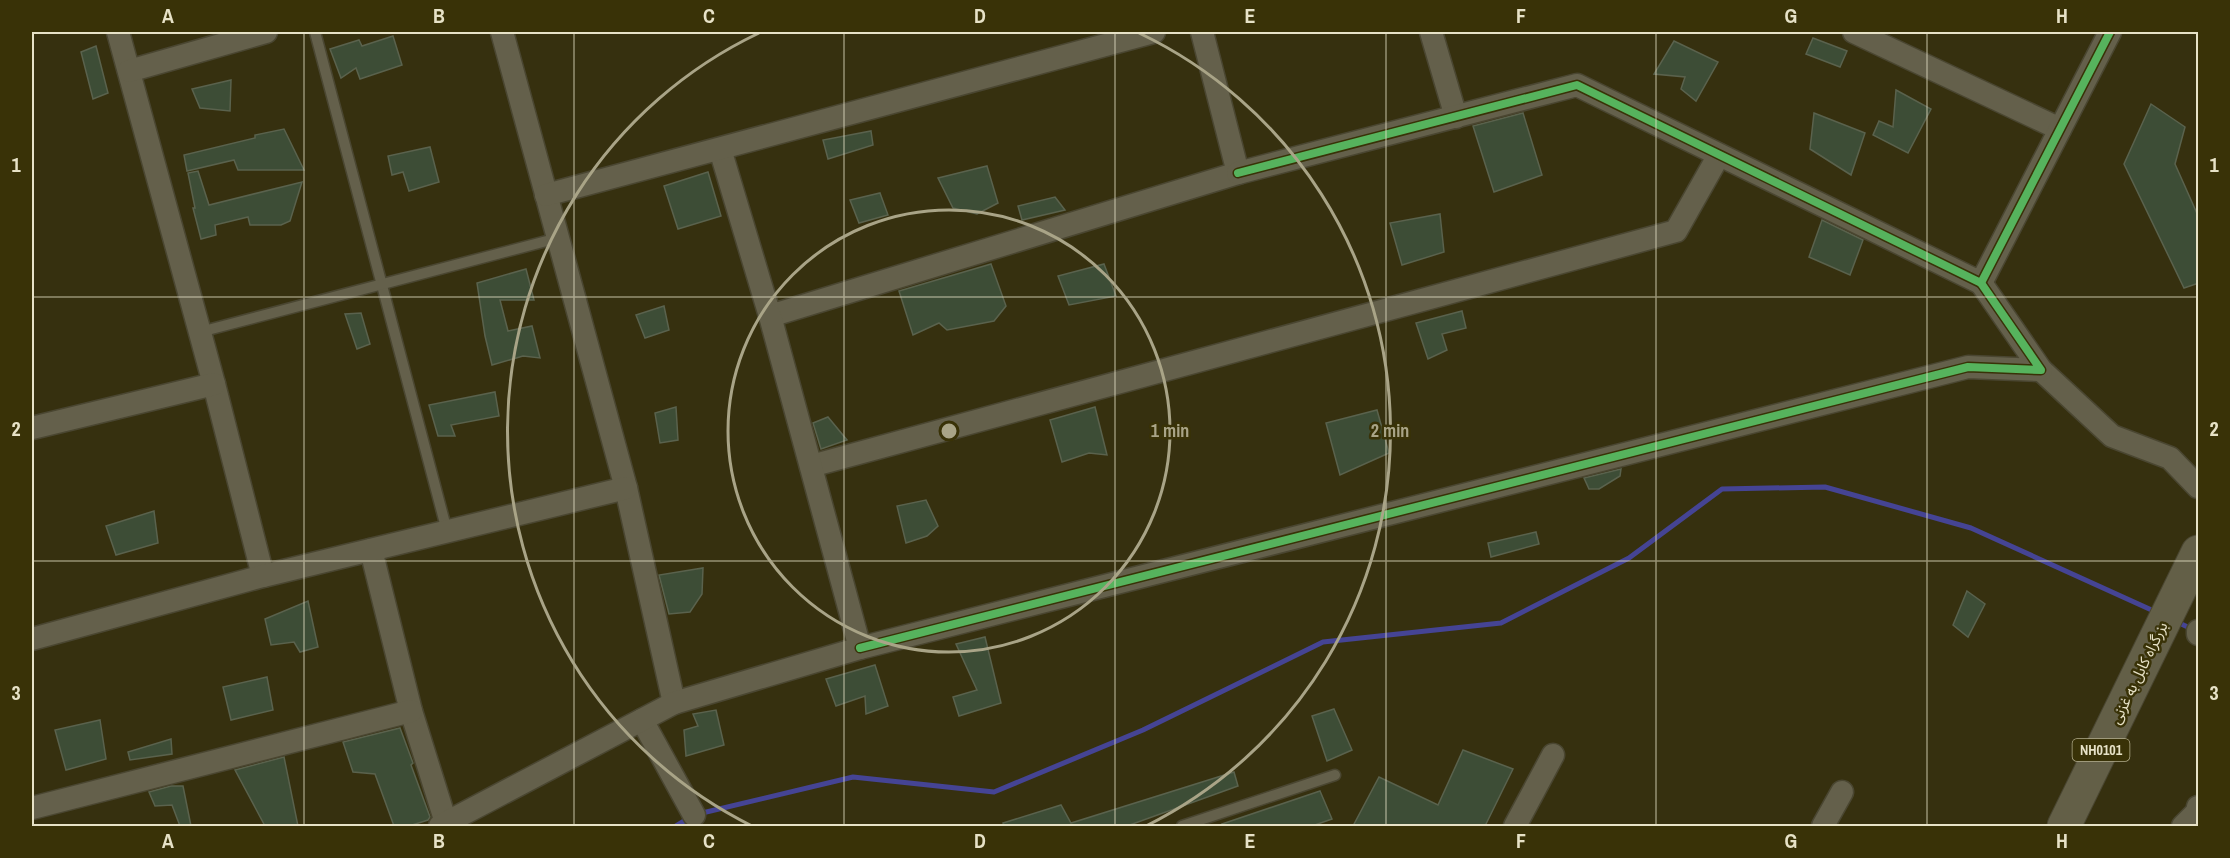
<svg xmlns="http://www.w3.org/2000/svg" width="2230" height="858" font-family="'Archivo Narrow','Noto Sans Arabic',sans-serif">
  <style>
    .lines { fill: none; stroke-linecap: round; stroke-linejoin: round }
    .stream { stroke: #454494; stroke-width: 5 }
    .building { fill: #3d4d36; stroke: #5a624d; stroke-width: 1.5 }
    .lane-casing { stroke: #4a4631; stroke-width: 13 }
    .street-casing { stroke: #4a4631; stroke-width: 25 }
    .highway-casing { stroke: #4a4631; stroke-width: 35 }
    .lane { stroke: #64604b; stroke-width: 10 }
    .street { stroke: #64604b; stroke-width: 22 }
    .highway { stroke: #635f47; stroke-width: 33 }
    .cycleway-casing { stroke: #393207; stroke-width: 11 }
    .cycleway { stroke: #56b35d; stroke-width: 8 }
    .grid { fill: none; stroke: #e7e2c7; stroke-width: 1.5; stroke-opacity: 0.55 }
    .ring { fill: none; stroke: #a9a487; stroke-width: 3 }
    .labels { text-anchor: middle; stroke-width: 5; stroke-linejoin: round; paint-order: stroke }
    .shield { fill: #393207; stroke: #b3ad8d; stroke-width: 1.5 }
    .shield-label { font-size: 14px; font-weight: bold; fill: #e7e2c7 }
    .street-label { font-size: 15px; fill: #e7e2c7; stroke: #393207 }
    .centre { fill: #a9a487; stroke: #393207; stroke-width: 3 }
    .ring-label { font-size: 18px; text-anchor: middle; font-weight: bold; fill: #a9a487; stroke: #393207; stroke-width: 5; stroke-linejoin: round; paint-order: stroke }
    .neatline { fill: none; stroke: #e7e2c7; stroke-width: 2 }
    .grid-label { font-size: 20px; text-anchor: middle; font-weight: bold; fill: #e7e2c7 }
  </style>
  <rect width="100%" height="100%" fill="#36300f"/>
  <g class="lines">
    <!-- stream -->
    <g class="stream">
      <polyline points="2175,621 2194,630"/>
      <polyline points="698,814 853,777 994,792 1143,730 1323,642 1501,623 1629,558 1722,489 1825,487 1971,528 2156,612"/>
      <polyline points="676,826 689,818"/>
    </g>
  </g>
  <!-- building -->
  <g class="building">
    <polygon points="393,36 402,65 360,79 356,68 341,78 330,49 359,40 362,46"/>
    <polygon points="1813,38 1847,51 1840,67 1806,54"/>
    <polygon points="1674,41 1718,62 1696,101 1681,89 1685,77 1654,74"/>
    <polygon points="96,46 108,93 93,99 81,52"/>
    <polygon points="231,80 230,111 200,108 192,89"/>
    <polygon points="1896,90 1931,109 1908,153 1873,135 1879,121 1893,127"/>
    <polygon points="2151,104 2185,127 2175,164 2199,218 2199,283 2184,288 2124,164"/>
    <polygon points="1523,113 1542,175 1494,192 1473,126"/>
    <polygon points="1814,113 1865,133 1851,175 1810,149"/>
    <polygon points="284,129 304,170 238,170 234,160 187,171 184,155 255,138 255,135"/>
    <polygon points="871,131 873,145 828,159 823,140"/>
    <polygon points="430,147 439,182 409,191 403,172 392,175 388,156"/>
    <polygon points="987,166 998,203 977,214 953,208 938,178"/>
    <polygon points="198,171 209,205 302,182 290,221 281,225 250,225 248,217 215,225 216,235 201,239 193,208 195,208 188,173"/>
    <polygon points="708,172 721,216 678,229 664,186"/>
    <polygon points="880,193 888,215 859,223 850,200"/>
    <polygon points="1055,197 1065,210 1022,220 1018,206"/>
    <polygon points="1440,214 1444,252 1402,265 1390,223"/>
    <polygon points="1822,220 1863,240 1850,275 1809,257"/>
    <polygon points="991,264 1006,306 994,321 947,330 939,323 913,335 899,291"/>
    <polygon points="1104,264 1116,296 1069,305 1058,276"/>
    <polygon points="526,269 534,300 500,300 508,331 532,326 540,358 523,356 492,365 485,336 477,283"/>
    <polygon points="664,306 669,330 645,338 636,315"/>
    <polygon points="1462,311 1466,328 1442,334 1447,350 1428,359 1416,323"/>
    <polygon points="361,313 370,344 357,349 345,314"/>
    <polygon points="495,392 499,416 451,425 455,436 438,436 429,405"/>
    <polygon points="676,407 678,440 660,443 655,413"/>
    <polygon points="1095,407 1107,455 1089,453 1062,462 1050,420"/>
    <polygon points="1377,410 1389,453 1340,475 1326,423"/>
    <polygon points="828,417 847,440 821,449 813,423"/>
    <polygon points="1621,469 1620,476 1599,489 1589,489 1584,478"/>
    <polygon points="926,500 938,526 927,536 906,543 897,506"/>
    <polygon points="154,511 158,543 116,555 106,526"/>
    <polygon points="1536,532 1539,544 1491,557 1488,543"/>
    <polygon points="703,568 702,594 690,612 669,614 659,575"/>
    <polygon points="1967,591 1985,604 1968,637 1953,625"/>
    <polygon points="308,601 318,647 300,652 294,642 271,645 265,619"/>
    <polygon points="985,637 1001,703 959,716 953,697 977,690 956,644"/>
    <polygon points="875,665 888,706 866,714 865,696 836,706 826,679"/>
    <polygon points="267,677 273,710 231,720 223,687"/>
    <polygon points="1334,709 1352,750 1327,761 1312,716"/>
    <polygon points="716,710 724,745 686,756 684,730 698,726 693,714"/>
    <polygon points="100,720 106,759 66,770 55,730"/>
    <polygon points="400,728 413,763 411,765 430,817 428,820 409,826 394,826 375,774 353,772 343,742"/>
    <polygon points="171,739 172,754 130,760 128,752"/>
    <polygon points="1463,750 1513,769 1485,826 1353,826 1379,777 1438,805"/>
    <polygon points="284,757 298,826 265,826 235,770"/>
    <polygon points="1234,772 1238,786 1127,826 1004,826 1003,823 1061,805 1071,823"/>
    <polygon points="171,786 183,786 191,826 180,826 172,805 155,806 149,792"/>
    <polygon points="1320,791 1332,819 1312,826 1223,826 1222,824"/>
  </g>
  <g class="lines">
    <defs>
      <g id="lane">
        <polyline points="315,32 447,531"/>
        <polyline points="200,332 558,238"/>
        <polyline points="1182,826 1335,775"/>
      </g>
      <g id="street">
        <polyline points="118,32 214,384 263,576"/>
        <polyline points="502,32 626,488 674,703"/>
        <polyline points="1431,32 1456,117"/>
        <polyline points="1854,32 2060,129"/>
        <polyline points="129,71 266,32"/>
        <polyline points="720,149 770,316 1238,173 1202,32"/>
        <polyline points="1238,173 1577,85 1981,283 2110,32"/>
        <polyline points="546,195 1154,32"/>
        <polyline points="2041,370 2112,436 2170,458 2198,487"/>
        <polyline points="32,428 214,384"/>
        <polyline points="811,466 1676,231 1719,155"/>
        <polyline points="371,550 411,711 447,826"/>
        <polyline points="2198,631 2198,634"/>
        <polyline points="32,639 263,576 626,488"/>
        <polyline points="860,648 1968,367 2041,370 1981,283"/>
        <polyline points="642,720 694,815"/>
        <polyline points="32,808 411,711"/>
        <polyline points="440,826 674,703 860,648 770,316"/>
        <polyline points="1515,826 1553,755"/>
        <polyline points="1823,826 1842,792"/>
        <polyline points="2183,826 2197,812 2198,807"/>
      </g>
      <polyline id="highway" points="2064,826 2198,552"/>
    </defs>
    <!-- lane casing -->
    <use href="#lane" class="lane-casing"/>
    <!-- street casing -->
    <use href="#street" class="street-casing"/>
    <!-- highway casing -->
    <use href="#highway" class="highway-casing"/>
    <!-- lane -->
    <use href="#lane" class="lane"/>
    <!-- street -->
    <use href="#street" class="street"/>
    <!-- highway -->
    <use href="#highway" class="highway"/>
    <defs>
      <g id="cycleway">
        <polyline points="1238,173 1577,85 1981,283 2110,32"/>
        <polyline points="860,648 1968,367 2041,370 1981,283"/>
      </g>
    </defs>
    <!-- cycleway casing -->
    <use href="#cycleway" class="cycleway-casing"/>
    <!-- cycleway -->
    <use href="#cycleway" class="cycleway"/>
  </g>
  <!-- grid -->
  <path class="grid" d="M 304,32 L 304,826M 574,32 L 574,826M 844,32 L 844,826M 1115,32 L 1115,826M 1386,32 L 1386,826M 1656,32 L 1656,826M 1927,32 L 1927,826M 32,297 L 2198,297M 32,561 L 2198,561"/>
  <!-- distance rings -->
  <g class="ring">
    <circle cx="949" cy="431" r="221"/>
    <path d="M752 826A441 441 0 0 1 759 33M1139 33A441 441 0 0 1 1146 826"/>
  </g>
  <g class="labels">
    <!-- shield labels -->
    <rect class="shield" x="2072.5" y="739" width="57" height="22" rx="4.5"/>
    <g class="shield-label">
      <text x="2101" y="755">NH0101</text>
    </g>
    <!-- street labels -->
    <g class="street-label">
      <text transform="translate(2139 673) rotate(-64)" y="5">بزرگراه کابل به غزنی</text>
    </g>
  </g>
  <circle cx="949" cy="431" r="9" class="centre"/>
  <g class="ring-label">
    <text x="1170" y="437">1 min</text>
    <text x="1390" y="437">2 min</text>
  </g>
  <!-- border -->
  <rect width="2230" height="858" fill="none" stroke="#393207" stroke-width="66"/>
  <rect x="33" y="33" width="2164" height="792" class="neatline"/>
  <g class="grid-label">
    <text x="168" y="23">A</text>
    <text x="439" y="23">B</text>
    <text x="709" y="23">C</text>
    <text x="980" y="23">D</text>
    <text x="1250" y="23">E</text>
    <text x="1521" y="23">F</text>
    <text x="1791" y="23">G</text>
    <text x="2062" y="23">H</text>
    <text x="16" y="172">1</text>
    <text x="2214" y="172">1</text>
    <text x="16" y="436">2</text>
    <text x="2214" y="436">2</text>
    <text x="16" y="700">3</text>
    <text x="2214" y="700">3</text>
    <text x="168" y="848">A</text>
    <text x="439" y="848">B</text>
    <text x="709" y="848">C</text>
    <text x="980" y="848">D</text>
    <text x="1250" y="848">E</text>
    <text x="1521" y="848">F</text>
    <text x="1791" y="848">G</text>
    <text x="2062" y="848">H</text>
  </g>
</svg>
